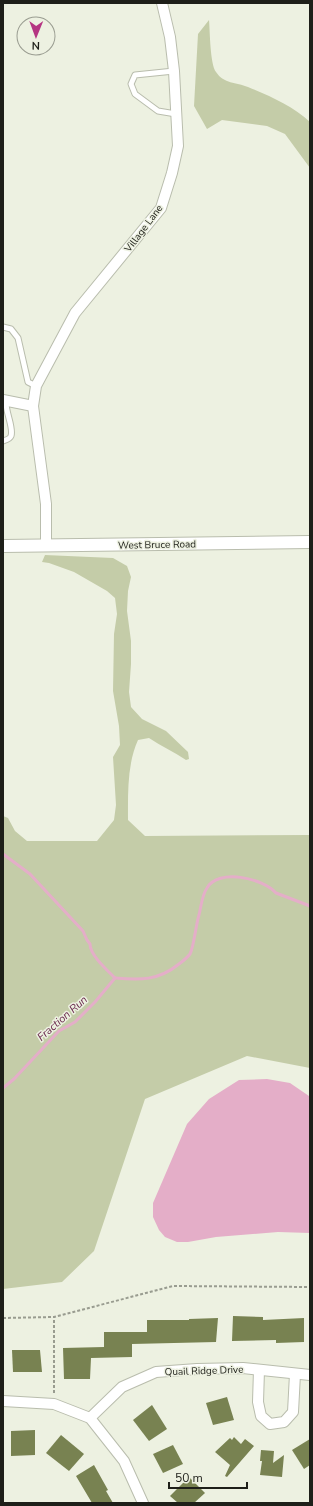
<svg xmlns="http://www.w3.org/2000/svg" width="313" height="1506" font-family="'Nunito Sans',sans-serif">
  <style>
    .green { fill: #c4cca8 }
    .water { fill: #e4aec8 }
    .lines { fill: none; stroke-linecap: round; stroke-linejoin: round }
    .stream { stroke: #e4aec8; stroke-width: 3 }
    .building { fill: #788251 }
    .service-casing { stroke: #b9bdad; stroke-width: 7 }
    .minor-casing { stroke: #b9bdad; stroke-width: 12 }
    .tertiary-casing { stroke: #b9bdad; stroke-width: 14 }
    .path { stroke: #999c90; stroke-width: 2; stroke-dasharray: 3 2; stroke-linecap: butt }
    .service { stroke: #fff; stroke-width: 5 }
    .minor { stroke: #fff; stroke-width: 10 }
    .tertiary { stroke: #fff; stroke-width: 12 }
    .labels { text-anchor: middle; stroke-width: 3; stroke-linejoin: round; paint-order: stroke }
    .street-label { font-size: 10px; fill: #1e1f19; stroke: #edf1e1 }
    .water-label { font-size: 11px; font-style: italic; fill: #6a2a4e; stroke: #edf1e1 }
  </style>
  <rect width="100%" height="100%" fill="#edf1e1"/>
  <!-- green -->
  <g class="green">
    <path d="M 209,20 C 210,31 210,64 216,72 C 224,84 236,82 248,87 C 270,96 293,106 310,122 L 310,168 L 285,134 L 267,126 L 222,120 L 207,129 L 194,106 L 198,34 Z"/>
    <path d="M 45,555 L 113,558 L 127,566 L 131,577 L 128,591 L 127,611 L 131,641 L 131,664 L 129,692 L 131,707 L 142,719 L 166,731 L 188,752 L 189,759 L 186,760 C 174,752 161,746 149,738 L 138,740 C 127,764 128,794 128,820 L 145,836 L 310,835 L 310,1068 L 247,1056 L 145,1099 L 94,1251 L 62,1282 L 3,1289 L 3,816 L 8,818 L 15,831 L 27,841 L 97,841 L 114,820 L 116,805 L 113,757 L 120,745 L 119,726 L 113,691 L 114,634 L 117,614 L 115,598 L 107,591 L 74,572 L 49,563 L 42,562 Z"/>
  </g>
  <!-- water -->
  <polygon class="water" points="267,1079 290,1083 309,1096 310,1099 310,1233 278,1232 216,1237 188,1242 177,1242 165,1237 159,1230 153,1217 153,1203 187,1124 209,1099 239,1080"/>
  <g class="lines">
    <!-- stream -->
    <g class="stream">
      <path d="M 3,854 L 30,874 L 83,931 L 87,940 L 90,944 C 90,955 107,970 115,978"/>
      <path d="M 115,978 C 140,980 158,981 179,964 C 183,961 187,958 190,954 C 194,946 196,924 199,915 C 201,907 202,895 207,888 C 218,868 263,878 276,893 L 310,906"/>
      <polyline points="3,1088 14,1079 59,1031 75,1022 95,1002 115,978"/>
    </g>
  </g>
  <!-- building -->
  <g class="building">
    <polygon points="233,1316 263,1317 263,1320 304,1318 304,1342 276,1343 276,1340 232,1341"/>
    <polygon points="218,1318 216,1342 132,1344 132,1357 91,1358 90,1379 64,1379 63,1348 104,1347 104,1332 147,1332 147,1320 189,1320 189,1319"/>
    <polygon points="12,1350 40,1350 42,1372 13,1372"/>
    <polygon points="227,1397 234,1420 213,1425 206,1403"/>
    <polygon points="152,1405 167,1429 149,1441 133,1420"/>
    <polygon points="35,1430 35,1455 11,1456 11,1431"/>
    <polygon points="61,1435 84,1454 69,1471 46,1453"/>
    <polygon points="234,1437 241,1444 245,1439 254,1446 227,1477 225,1476 230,1465 215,1452 230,1438 232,1440"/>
    <polygon points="310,1439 310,1465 304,1469 292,1450"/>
    <polygon points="173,1445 183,1464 163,1473 153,1454"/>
    <polygon points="261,1450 274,1451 273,1463 284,1455 282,1477 260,1475 262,1461 260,1461"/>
    <polygon points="94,1465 108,1490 106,1491 113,1503 92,1503 76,1476"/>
    <polygon points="189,1477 205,1493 194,1503 178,1503 170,1496"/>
  </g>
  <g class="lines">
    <defs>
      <g id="service">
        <polyline points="174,71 135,75 131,84 135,94 158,111 176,114"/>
        <polyline points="3,327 11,329 18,338 28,382 36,386"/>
        <path d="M 3,441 C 6,440 10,439 11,436 C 14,428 5,411 6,401"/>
      </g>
      <g id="minor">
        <polyline points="3,400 33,406"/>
        <polyline points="46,546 46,504 33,406 36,386 75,313 161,208 172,173 178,146 174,71 170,37 162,3"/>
        <polyline points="259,1370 258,1402 261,1416 270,1424 284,1422 293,1412 295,1374"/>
        <polyline points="3,1401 54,1404 90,1418 124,1461 143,1503"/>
        <polyline points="90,1418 122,1387 156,1372 197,1369 243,1368 310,1375"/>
      </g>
      <polyline id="tertiary" points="3,546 310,542"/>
    </defs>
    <!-- service casing -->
    <use href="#service" class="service-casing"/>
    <!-- minor casing -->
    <use href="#minor" class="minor-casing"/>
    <!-- tertiary casing -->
    <use href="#tertiary" class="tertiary-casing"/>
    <!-- path -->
    <g class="path">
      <polyline points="3,1318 54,1317 173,1286 310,1287"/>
      <polyline points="54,1393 54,1317"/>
    </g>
    <!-- service -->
    <use href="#service" class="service"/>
    <!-- minor -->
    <use href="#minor" class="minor"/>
    <!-- tertiary -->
    <use href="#tertiary" class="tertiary"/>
  </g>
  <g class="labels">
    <!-- street labels -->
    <g class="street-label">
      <text transform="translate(143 228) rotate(-53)" y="4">Village Lane</text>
      <text transform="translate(157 544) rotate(-1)" y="4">West Bruce Road</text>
      <text transform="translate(204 1370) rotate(-2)" y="4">Quail Ridge Drive</text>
    </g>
    <!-- water labels -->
    <g class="water-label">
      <text transform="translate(62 1018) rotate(-41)" y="4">Fraction Run</text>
    </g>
  </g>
  <!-- border -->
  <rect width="313" height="1506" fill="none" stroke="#1e1f19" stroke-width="8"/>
  <!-- north arrow -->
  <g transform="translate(36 36) rotate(181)"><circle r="19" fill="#edf1e1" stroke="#9a9d91"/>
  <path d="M0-3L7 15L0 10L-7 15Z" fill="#b53582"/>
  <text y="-6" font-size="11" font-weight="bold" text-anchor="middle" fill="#1e1f19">N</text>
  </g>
  <!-- scale -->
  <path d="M169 1482v6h78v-6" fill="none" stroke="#1e1f19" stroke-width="2"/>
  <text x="175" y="1482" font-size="12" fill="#1e1f19" stroke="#edf1e1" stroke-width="3" paint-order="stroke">50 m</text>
</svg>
